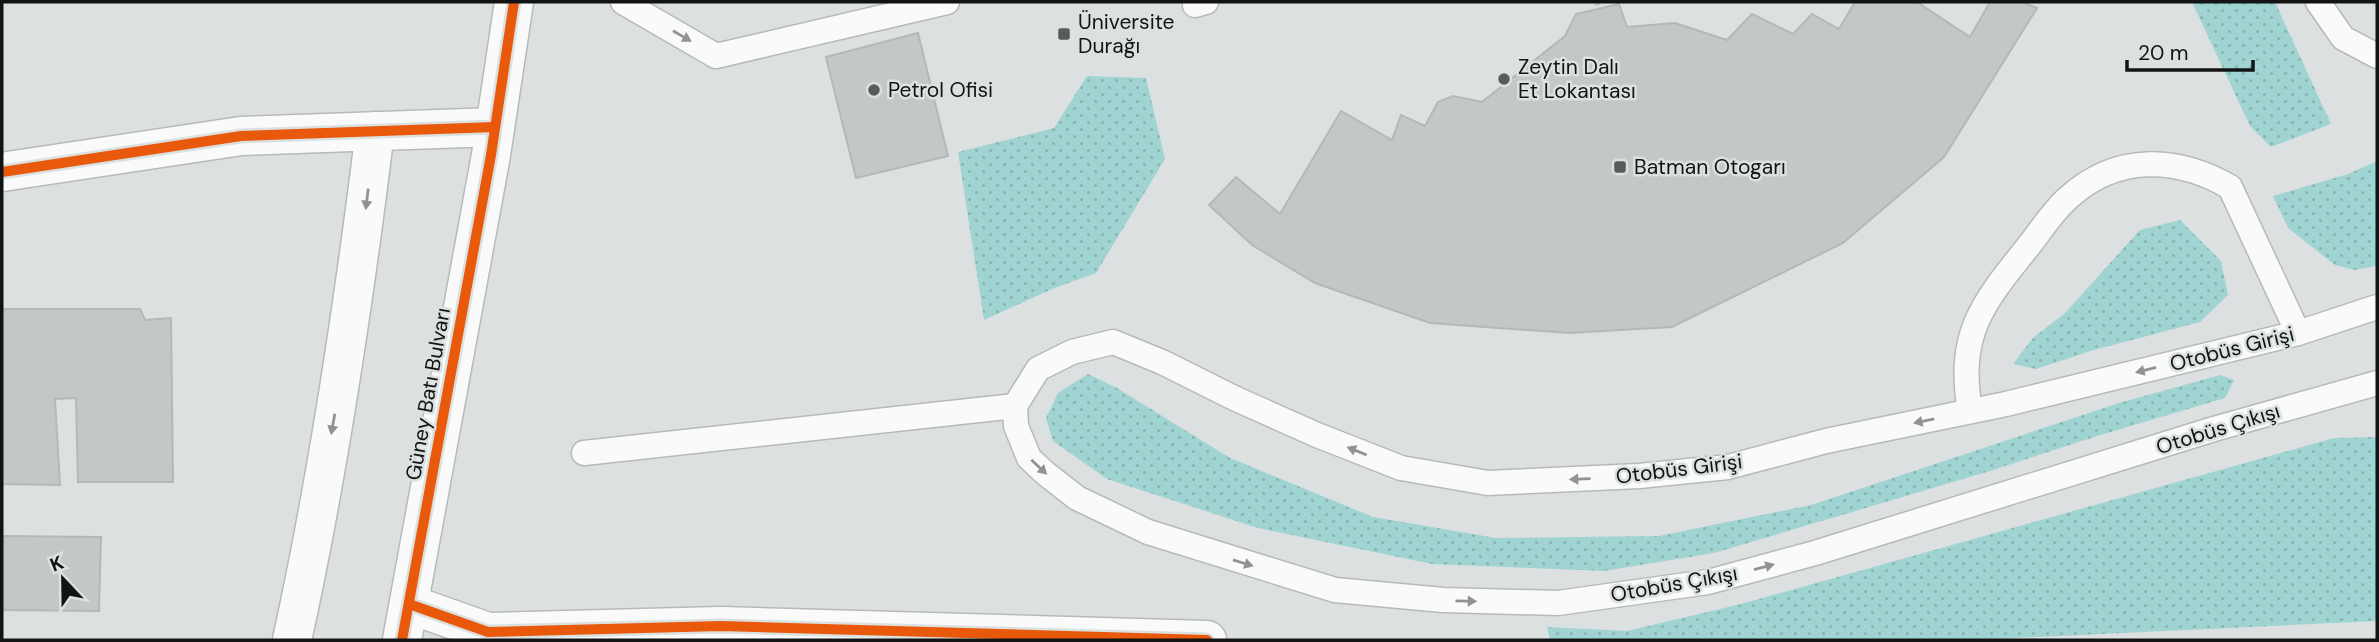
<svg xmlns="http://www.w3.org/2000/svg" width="2379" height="642" font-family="'DM Sans',sans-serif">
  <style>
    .grass { fill: url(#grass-dots) }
    .building { fill: #c4c7c7; stroke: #b6b8b8; stroke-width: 2 }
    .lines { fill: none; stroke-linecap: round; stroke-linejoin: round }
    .service-casing { stroke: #b7baba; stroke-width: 27 }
    .minor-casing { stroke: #b7baba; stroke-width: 41 }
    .tertiary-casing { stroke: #b7baba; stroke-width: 41 }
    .path { stroke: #bfc0c0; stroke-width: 4.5; stroke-dasharray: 3.5 3.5; stroke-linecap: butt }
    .service { stroke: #fafafa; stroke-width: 24 }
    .minor { stroke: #fafafa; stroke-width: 38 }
    .tertiary { stroke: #fafafa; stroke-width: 38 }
    .cycleway-casing { stroke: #dbe1e1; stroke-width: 15 }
    .cycleway { stroke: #e8590c; stroke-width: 10 }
    .oneway { fill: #919292 }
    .poi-dot { fill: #585b5b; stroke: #dbe1e1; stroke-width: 2.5 }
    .labels { text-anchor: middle; stroke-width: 5; stroke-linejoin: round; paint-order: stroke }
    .poi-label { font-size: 21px; fill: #111413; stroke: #dbe1e1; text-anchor: start }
    .street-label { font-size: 21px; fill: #111413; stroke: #dbe1e1 }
  </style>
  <defs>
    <pattern id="grass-dots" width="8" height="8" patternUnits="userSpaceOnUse" patternTransform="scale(1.75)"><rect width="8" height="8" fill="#a0d4d2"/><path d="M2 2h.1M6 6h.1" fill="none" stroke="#89b5b3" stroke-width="1.8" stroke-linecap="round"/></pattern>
  </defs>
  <rect width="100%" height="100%" fill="#dce0e0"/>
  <!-- grass -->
  <g class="grass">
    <polygon points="2192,2 2275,2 2331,124 2271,147 2250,126"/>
    <polygon points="1087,76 1146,78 1165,159 1096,273 1052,289 984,320 958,152 1054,128"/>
    <polygon points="2377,161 2377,266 2354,270 2335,265 2288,228 2273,196 2348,174"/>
    <polygon points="2180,220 2221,261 2228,295 2200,322 2094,350 2036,369 2013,364 2033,338 2065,313 2140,230"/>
    <polygon points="1088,374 1117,388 1230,458 1373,517 1496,538 1659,536 1811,505 2119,403 2220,375 2234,380 2225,398 2094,437 1990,471 1714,553 1604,571 1432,564 1258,528 1107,479 1053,441 1046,418 1058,393"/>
    <polygon points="2377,437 2377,621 1972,640 1550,640 1547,627 1627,631 1741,604 2334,438"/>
  </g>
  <!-- building -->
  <g class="building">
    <polygon points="1855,2 1917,2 1970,37 1990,2 2021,2 2037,8 1944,157 1843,243 1672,327 1569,333 1430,323 1315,283 1252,245 1209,205 1236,177 1280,214 1341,111 1392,140 1401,115 1425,126 1438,102 1453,96 1482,102 1565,36 1576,14 1619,4 1627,27 1675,23 1727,40 1752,14 1793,34 1812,14 1839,29"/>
    <polygon points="918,33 948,156 856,178 826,57"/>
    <polygon points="2,309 140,309 145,320 171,318 173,482 78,482 76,398 55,399 60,485 2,484"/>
    <polygon points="2,536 101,537 99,611 2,610"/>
  </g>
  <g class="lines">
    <defs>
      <g id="service">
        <polyline points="623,2 716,56 947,2"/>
        <polyline points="2318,2 2343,38 2377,56"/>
        <polyline points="1195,5 1206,2"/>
        <polyline points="1015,406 1016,426 1029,458 1045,473 1077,498 1148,532 1335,590 1443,600 1558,603 1708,582 1815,553 2214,429 2377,383"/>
        <polyline points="1015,406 1038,369 1072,352 1113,342 1162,362 1234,398 1317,435 1401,468 1488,483 1639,476 1728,467 1826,441 2006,404 2298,333 2377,307"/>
        <path d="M 1970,411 C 1957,335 1981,305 2027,248 C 2040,232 2052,212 2068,198 C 2116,154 2176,156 2230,187 L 2298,333"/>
        <polyline points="584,453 1015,406"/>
      </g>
      <g id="minor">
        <polyline points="2,172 241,136 495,127"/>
        <polyline points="409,604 488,632 721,626 1207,640"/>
      </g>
      <g id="tertiary">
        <path d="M 292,640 C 329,472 354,302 375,131"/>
        <polyline points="402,640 491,155 514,2"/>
      </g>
    </defs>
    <!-- service casing -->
    <use href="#service" class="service-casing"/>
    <!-- minor casing -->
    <use href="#minor" class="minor-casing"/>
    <!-- tertiary casing -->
    <use href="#tertiary" class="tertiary-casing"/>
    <!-- path -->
    <polyline class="path" points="1597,2 1598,9"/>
    <!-- service -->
    <use href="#service" class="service"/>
    <!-- minor -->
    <use href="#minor" class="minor"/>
    <!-- tertiary -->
    <use href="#tertiary" class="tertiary"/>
    <defs>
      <g id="cycleway">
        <polyline points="2,172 241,136 495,127"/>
        <polyline points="409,604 488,632 721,626 1207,640"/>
        <polyline points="402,640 491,155 514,2"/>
      </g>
    </defs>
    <!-- cycleway casing -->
    <use href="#cycleway" class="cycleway-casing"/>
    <!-- cycleway -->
    <use href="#cycleway" class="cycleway"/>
  </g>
  <!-- one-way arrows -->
  <defs><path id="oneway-solid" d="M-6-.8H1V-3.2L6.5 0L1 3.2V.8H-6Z" transform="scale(1.75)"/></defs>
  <g class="oneway">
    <use href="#oneway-solid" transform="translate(682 36) rotate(30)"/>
    <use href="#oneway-solid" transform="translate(367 199) rotate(97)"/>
    <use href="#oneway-solid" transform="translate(2146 370) rotate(166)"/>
    <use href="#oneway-solid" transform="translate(1924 421) rotate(168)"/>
    <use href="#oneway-solid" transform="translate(333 424) rotate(100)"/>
    <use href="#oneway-solid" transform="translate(1357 451) rotate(-158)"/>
    <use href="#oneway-solid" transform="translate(1039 467) rotate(43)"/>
    <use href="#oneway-solid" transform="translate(1580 479) rotate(178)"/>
    <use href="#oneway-solid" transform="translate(1243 563) rotate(17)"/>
    <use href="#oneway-solid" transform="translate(1764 567) rotate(-15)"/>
    <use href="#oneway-solid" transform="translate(1466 601) rotate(1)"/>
  </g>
  <!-- markers -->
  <g class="poi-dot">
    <rect x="1057" y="27" width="14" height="14" rx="3.5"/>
    <circle cx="1504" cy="79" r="7"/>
    <circle cx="874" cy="90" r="7"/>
    <rect x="1613" y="160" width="14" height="14" rx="3.5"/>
  </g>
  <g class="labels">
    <!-- poi labels -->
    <g class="poi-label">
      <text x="1078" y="29">Üniversite<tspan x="1078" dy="24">Durağı</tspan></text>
      <text x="1518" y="74">Zeytin Dalı<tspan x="1518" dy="24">Et Lokantası</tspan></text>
      <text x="888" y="97">Petrol Ofisi</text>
      <text x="1634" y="174">Batman Otogarı</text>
    </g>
    <!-- street labels -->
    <g class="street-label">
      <text transform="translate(2232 349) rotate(-14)" y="7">Otobüs Girişi</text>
      <text transform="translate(428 394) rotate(-80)" y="7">Güney Batı Bulvarı</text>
      <text transform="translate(2218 429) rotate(-17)" y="7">Otobüs Çıkışı</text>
      <text transform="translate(1679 469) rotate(-7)" y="7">Otobüs Girişi</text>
      <text transform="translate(1674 584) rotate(-10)" y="7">Otobüs Çıkışı</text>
    </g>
  </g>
  <!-- border -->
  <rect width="2379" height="642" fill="none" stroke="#111413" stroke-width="7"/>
  <!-- north arrow -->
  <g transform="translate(63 579) rotate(338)" stroke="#dbe1e1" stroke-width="5" paint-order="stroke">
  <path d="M0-5L12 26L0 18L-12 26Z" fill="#111413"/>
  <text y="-10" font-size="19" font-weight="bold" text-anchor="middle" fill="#111413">K</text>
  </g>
  <!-- scale -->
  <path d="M2127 60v10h126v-10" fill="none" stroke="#111413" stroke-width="3.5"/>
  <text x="2138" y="60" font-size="21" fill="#111413" stroke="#dbe1e1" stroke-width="5" paint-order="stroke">20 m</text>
</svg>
